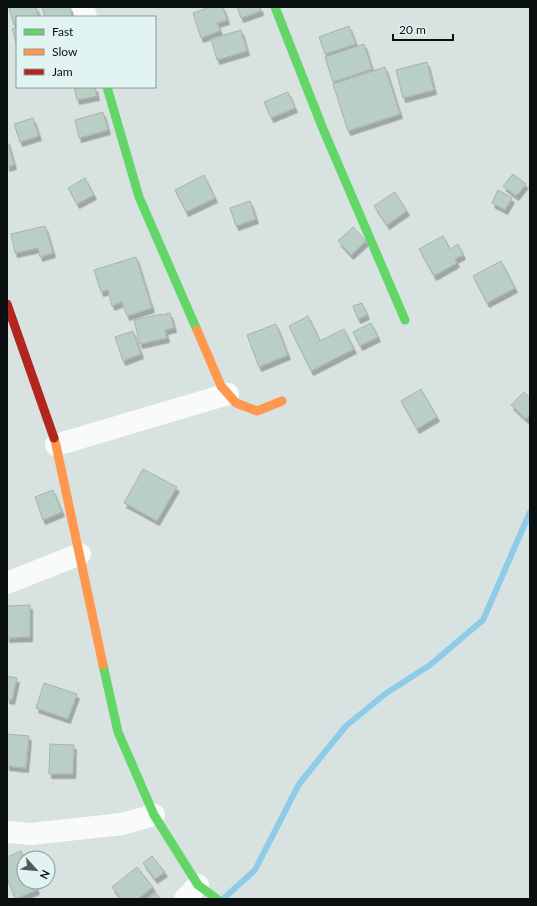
<svg xmlns="http://www.w3.org/2000/svg" width="537" height="906" font-family="Lato,sans-serif">
  <style>
    .lines { fill: none; stroke-linecap: round; stroke-linejoin: round }
    .stream { stroke: #8ecbe8; stroke-width: 6 }
    .building { fill: #b9cec5; stroke: #aab2af; filter: url(#shadow) }
    .street { stroke: #f9fbfa; stroke-width: 22 }
    .fast { stroke: #63d668; stroke-width: 9 }
    .slow { stroke: #ff974d; stroke-width: 9 }
    .jam { stroke: #b3261e; stroke-width: 9 }
  </style>
  <defs>
    <filter id="shadow"><feDropShadow dx="2.5" dy="4.5" stdDeviation="0" flood-color="#0004"/></filter>
  </defs>
  <rect width="100%" height="100%" fill="#d8e2e0"/>
  <g class="lines">
    <!-- stream -->
    <polyline class="stream" points="223,899 255,870 299,784 346,726 385,694 430,665 483,620 530,512"/>
  </g>
  <!-- building -->
  <g class="building">
    <polygon points="12,7 36,7 39,17 17,17 17,24 14,25 9,8"/>
    <polygon points="42,7 70,7 72,17 45,17"/>
    <polygon points="210,7 223,7 227,20 217,23 220,31 201,38 193,13"/>
    <polygon points="237,7 260,7 261,11 241,18"/>
    <polygon points="349,26 356,44 325,54 319,37"/>
    <polygon points="17,27 17,45 12,29"/>
    <polygon points="241,30 247,51 217,60 211,39"/>
    <polygon points="364,44 372,69 333,82 325,57"/>
    <polygon points="427,62 434,90 403,98 396,70"/>
    <polygon points="385,67 400,114 348,131 333,84"/>
    <polygon points="74,87 95,87 97,96 77,100"/>
    <polygon points="288,92 295,108 271,118 264,102"/>
    <polygon points="103,112 108,130 79,138 75,120"/>
    <polygon points="33,118 39,136 20,142 14,124"/>
    <polygon points="7,140 14,165 7,167"/>
    <polygon points="513,174 526,184 516,196 503,186"/>
    <polygon points="204,175 215,198 186,212 175,190"/>
    <polygon points="85,178 94,195 77,204 68,188"/>
    <polygon points="498,190 512,198 505,210 492,203"/>
    <polygon points="395,192 407,211 387,225 374,206"/>
    <polygon points="250,201 256,219 236,226 230,208"/>
    <polygon points="45,226 53,253 40,257 38,248 15,253 11,234"/>
    <polygon points="353,227 366,241 351,255 338,241"/>
    <polygon points="443,236 450,249 458,244 463,255 455,259 457,263 434,276 419,249"/>
    <polygon points="136,257 152,308 127,316 122,302 112,306 108,290 101,292 94,270"/>
    <polygon points="501,261 515,288 487,303 473,276"/>
    <polygon points="362,303 367,315 358,319 353,306"/>
    <polygon points="170,313 174,328 165,330 167,338 140,344 134,320 161,314 162,315"/>
    <polygon points="308,316 320,341 344,329 354,349 311,371 289,326"/>
    <polygon points="371,323 378,337 360,346 353,332"/>
    <polygon points="276,324 288,355 259,367 247,335"/>
    <polygon points="133,331 141,354 123,361 115,337"/>
    <polygon points="421,389 437,417 417,429 401,401"/>
    <polygon points="524,392 530,398 530,415 526,419 511,405"/>
    <polygon points="143,469 177,487 157,521 124,503"/>
    <polygon points="53,490 62,512 43,520 35,497"/>
    <polygon points="30,605 30,637 7,638 7,606"/>
    <polygon points="7,676 17,678 12,700 7,699"/>
    <polygon points="44,683 77,694 68,719 36,708"/>
    <polygon points="7,734 29,736 26,768 7,766"/>
    <polygon points="50,744 74,745 73,774 49,774"/>
    <polygon points="21,851 24,858 24,882 34,882 37,890 15,899 7,878 7,857"/>
    <polygon points="152,856 165,872 155,879 143,863"/>
    <polygon points="137,867 153,887 138,899 121,899 112,887"/>
    <polygon points="156,893 160,899 148,899"/>
  </g>
  <g class="lines">
    <!-- street -->
    <g class="street">
      <polyline points="83,7 86,17"/>
      <polyline points="56,445 228,394"/>
      <polyline points="7,583 80,554"/>
      <polyline points="7,832 31,834 122,824 154,815"/>
      <polyline points="185,899 198,885"/>
    </g>
    <!-- fast -->
    <g class="fast">
      <polyline points="275,7 323,129 405,320"/>
      <polyline points="107,87 139,197 197,330"/>
      <polyline points="103,665 118,732 154,815 198,885 217,899"/>
    </g>
    <!-- slow -->
    <g class="slow">
      <polyline points="197,330 221,386 236,403 257,411 282,401"/>
      <polyline points="54,438 56,445 103,665"/>
    </g>
    <!-- jam -->
    <polyline class="jam" points="7,304 54,438"/>
  </g>
  <!-- border -->
  <rect width="537" height="906" fill="none" stroke="#09100f" stroke-width="16"/>
  <!-- legend -->
  <rect x="16" y="16" width="140" height="72" fill="#e1f4f2" stroke="#8b9997"/>
  <rect x="24" y="29" width="20" height="6" fill="#63d668" stroke="#8b9997"/>
  <text x="52" y="36" font-size="12" fill="#09100f">Fast</text>
  <rect x="24" y="49" width="20" height="6" fill="#ff974d" stroke="#8b9997"/>
  <text x="52" y="56" font-size="12" fill="#09100f">Slow</text>
  <rect x="24" y="69" width="20" height="6" fill="#b3261e" stroke="#8b9997"/>
  <text x="52" y="76" font-size="12" fill="#09100f">Jam</text>
  <!-- north arrow -->
  <g transform="translate(36 870) rotate(117)"><circle r="19" fill="#e1f4f2" stroke="#8b9997"/>
  <path d="M0-3L7 15L0 10L-7 15Z" fill="#515a58"/>
  <text y="-6" font-size="11" font-weight="bold" text-anchor="middle" fill="#09100f">N</text>
  </g>
  <!-- scale -->
  <path d="M393 34v6h60v-6" fill="none" stroke="#09100f" stroke-width="2"/>
  <text x="399" y="34" font-size="12" fill="#09100f" stroke="#e1f4f2" stroke-width="3" paint-order="stroke">20 m</text>
</svg>
